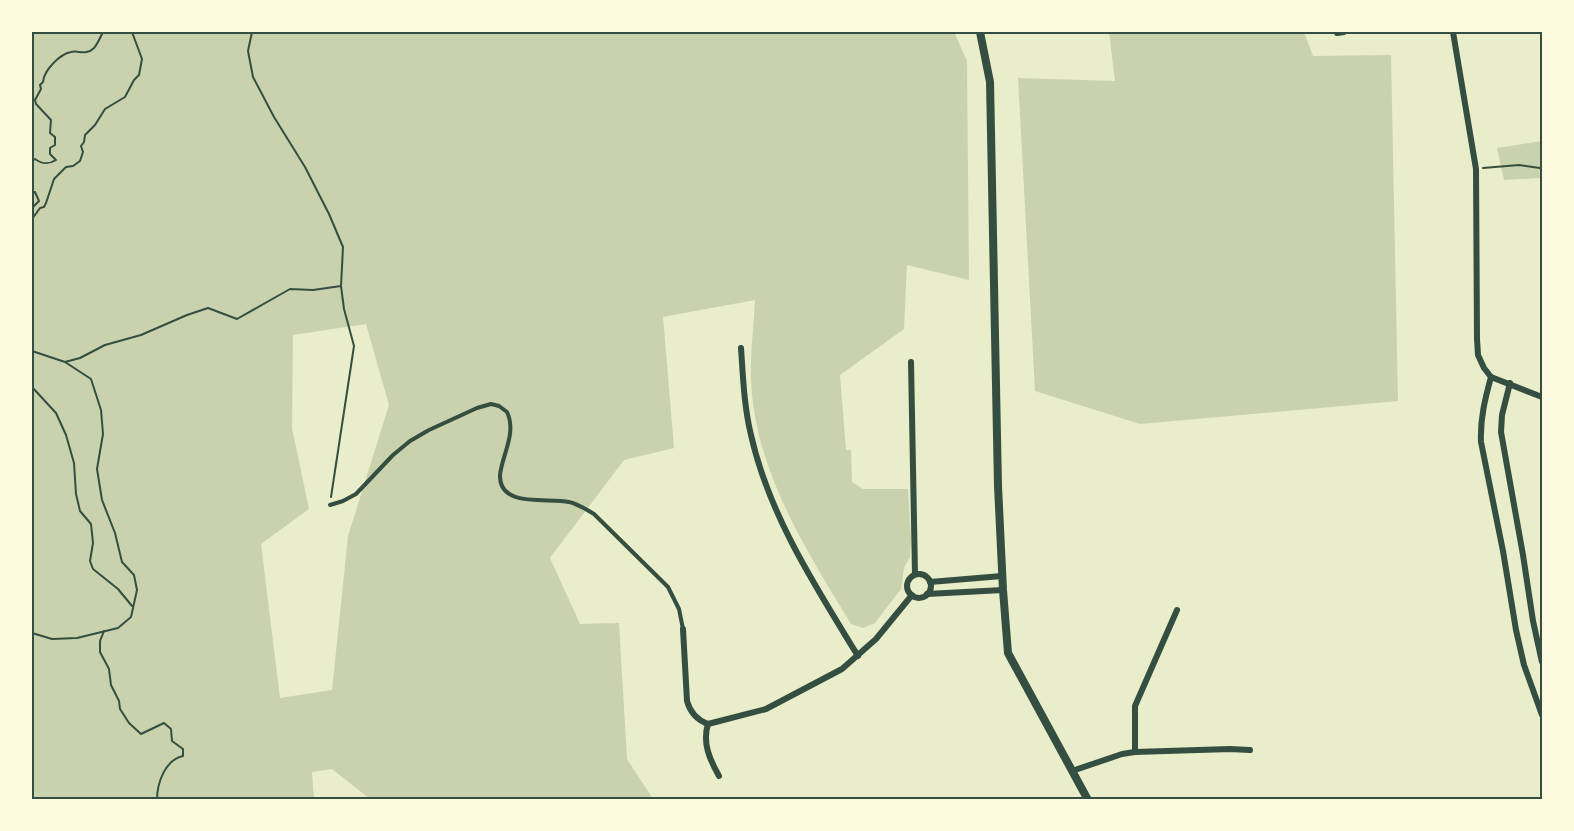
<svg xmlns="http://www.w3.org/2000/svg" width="1574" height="831" font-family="Inter,sans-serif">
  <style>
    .green { fill: #cad2ad; fill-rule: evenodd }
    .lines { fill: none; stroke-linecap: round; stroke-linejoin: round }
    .path { stroke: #344e41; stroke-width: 2 }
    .service { stroke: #344e41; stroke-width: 4 }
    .minor { stroke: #344e41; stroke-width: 6 }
    .tertiary { stroke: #344e41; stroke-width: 8 }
    .neatline { fill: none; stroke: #344e41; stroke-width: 2 }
  </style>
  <rect width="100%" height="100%" fill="#e9edc9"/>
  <!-- green -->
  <g class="green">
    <path d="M 32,32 L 954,32 L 967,61 L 969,280 L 907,265 L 904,329 L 840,375 L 846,450 L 851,450 L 852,482 L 863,489 L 908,489 L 911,541 L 910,557 L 904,568 L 901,589 L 875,623 L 863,628 L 851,624 C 805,548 754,469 751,378 C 750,352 754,326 755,300 L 663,317 L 674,448 L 624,460 L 550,558 L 580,624 L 619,623 L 627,759 L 653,799 L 370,799 L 332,769 L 312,772 L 314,799 L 32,799 ZM 366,324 L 389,405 L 348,536 L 332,690 L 280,698 L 261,544 L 309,509 L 292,428 L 293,335 Z"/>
    <polygon points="1109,32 1304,32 1313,56 1391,55 1398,401 1140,424 1035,391 1018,78 1115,81"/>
    <polygon points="1542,141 1542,180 1540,178 1504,180 1497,148"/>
  </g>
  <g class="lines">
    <!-- path -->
    <g class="path">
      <polyline points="252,32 248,51 253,77 274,117 305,167 329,214 343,247 341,286 344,309 354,346 331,497"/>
      <path d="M 32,161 L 35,159 C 42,164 48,165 56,160 L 50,154 L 50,148 L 55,145 L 55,137 L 50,133 L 51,120 L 36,104 L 35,100 L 41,89 L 40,85 L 43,82 C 44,70 60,54 71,52 C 79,50 86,56 94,48 C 97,45 101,36 103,32"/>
      <polyline points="1483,168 1519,165 1540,168 1542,170"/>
      <polyline points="32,193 35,192 39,201 32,208"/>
      <polyline points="32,219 40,208 44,207 46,203 54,179 66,167 73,166 80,161 83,152 81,146 84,142 85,135 95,125 105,109 125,97 134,80 139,75 142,59 132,32"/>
      <polyline points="32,351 65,362 80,358 105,345 141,335 187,315 208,308 237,319 290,289 313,290 341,286"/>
      <polyline points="32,387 56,413 66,435 74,463 76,494 80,511 91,524 93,543 90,561 93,569 118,589 132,606"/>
      <path d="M 104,631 L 100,641 L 100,652 L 109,669 L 111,685 L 119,701 L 120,709 L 129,723 L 141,734 L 164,723 L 171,729 L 172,741 L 183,749 L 183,756 C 165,760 157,783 157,800"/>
      <polyline points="32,633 52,639 77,638 118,628 131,617 137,590 134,575 122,562 115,533 102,500 97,469 103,434 101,410 91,379 65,362"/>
    </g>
    <!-- service -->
    <path class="service" d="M 330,505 L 343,501 L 356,494 L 393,455 L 410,441 L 429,430 L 477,408 L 491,404 L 499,406 L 507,412 C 517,433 502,455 500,475 C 499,509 549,497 569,502 C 578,504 586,509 594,514 L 668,587 L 679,609 L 683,629"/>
    <!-- minor -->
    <g class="minor">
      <polyline points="1453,32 1476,169 1477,339 1478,355 1484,368 1491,377 1542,397"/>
      <polyline points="1337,33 1344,32"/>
      <path d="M 741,348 C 743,377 744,406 751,435 C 769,515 815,586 858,656"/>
      <polyline points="911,362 915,574"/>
      <path d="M 1491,377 C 1485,399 1480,419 1481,442 L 1503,551 L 1516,630 L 1524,665 L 1542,715"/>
      <polyline points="1510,383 1502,415 1501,432 1523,555 1533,621 1542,662"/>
      <circle cx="919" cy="586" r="12"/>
      <polyline points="930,582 1002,576"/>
      <polyline points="927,594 1003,590"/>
      <path d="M 683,629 L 687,701 C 690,712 697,720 708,724"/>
      <polyline points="708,724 766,709 842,669 876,639 912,595"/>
      <path d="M 708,724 C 702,743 710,760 719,776"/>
      <polyline points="1135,752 1135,706 1177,610"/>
      <polyline points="1072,771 1122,754 1135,752 1230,749 1250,750"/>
    </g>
    <!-- tertiary -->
    <polyline class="tertiary" points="980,32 990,82 998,486 1003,590 1008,653 1088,800"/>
  </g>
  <!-- border -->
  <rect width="1574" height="831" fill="none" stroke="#fefae0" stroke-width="66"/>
  <rect x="33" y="33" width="1508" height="765" class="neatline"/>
</svg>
